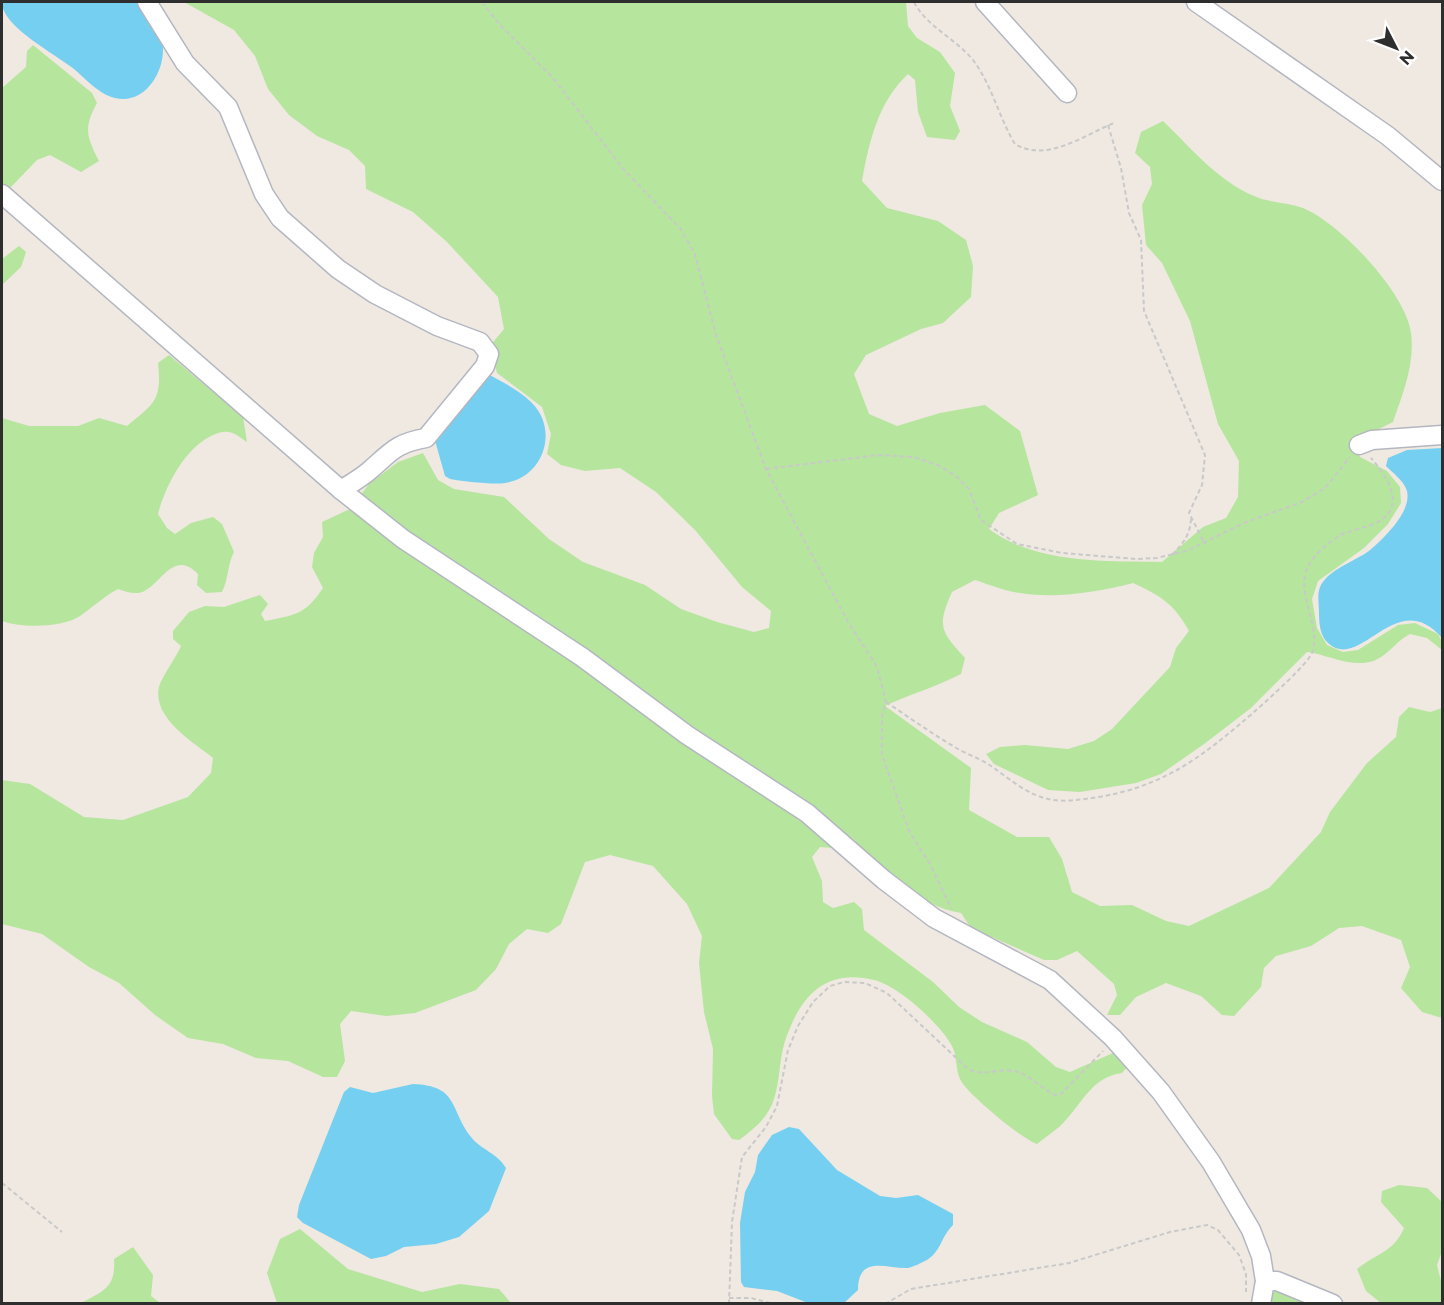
<svg xmlns="http://www.w3.org/2000/svg" width="1444" height="1305" font-family="Montserrat,sans-serif">
  <style>
    .green { fill: #b6e59e }
    .water { fill: #75cff0 }
    .lines { fill: none; stroke-linecap: round; stroke-linejoin: round }
    .minor-casing { stroke: #b4b7c1; stroke-width: 21 }
    .path { stroke: #c9c9c9; stroke-width: 2; stroke-dasharray: 4.5 3; stroke-linecap: butt }
    .minor { stroke: #fff; stroke-width: 18 }
  </style>
  <rect width="100%" height="100%" fill="#efe9e1"/>
  <!-- green -->
  <g class="green">
    <path d="M 184,2 L 906,2 L 908,26 L 917,38 L 940,52 L 955,73 L 950,106 L 960,131 L 955,140 L 927,137 L 918,112 L 915,80 L 908,74 C 878,102 869,142 862,181 L 887,208 L 938,221 L 966,240 L 973,266 L 971,297 L 943,323 L 921,329 L 866,355 L 854,374 L 869,414 L 897,426 L 940,413 L 985,405 L 1020,431 L 1038,495 L 999,513 L 989,529 C 1036,564 1104,561 1162,562 L 1203,527 L 1226,518 L 1238,497 L 1239,461 L 1218,424 L 1190,321 L 1162,263 L 1146,245 L 1142,205 L 1152,184 L 1150,167 L 1135,153 L 1141,132 L 1163,121 C 1190,147 1218,181 1254,196 C 1269,203 1287,202 1303,208 C 1340,223 1406,293 1411,333 C 1415,364 1403,393 1393,422 L 1353,442 L 1360,457 L 1387,471 L 1400,487 L 1401,503 L 1388,524 L 1364,548 L 1318,581 L 1312,599 L 1317,628 L 1327,645 L 1343,652 L 1358,650 L 1398,625 L 1415,623 L 1438,634 L 1442,642 L 1442,650 L 1427,638 L 1410,634 C 1398,640 1392,650 1381,657 C 1359,672 1330,655 1307,652 L 1251,708 L 1204,744 L 1161,774 L 1136,783 L 1080,792 L 1048,790 L 994,764 L 986,754 L 1000,747 L 1025,745 L 1068,749 L 1094,741 L 1112,729 L 1170,667 L 1176,648 L 1189,631 C 1175,605 1160,595 1133,583 C 1099,592 1056,599 1020,593 C 1005,591 990,585 975,580 L 952,592 C 937,626 940,631 965,658 L 961,674 C 936,687 910,694 885,706 L 971,768 L 969,810 L 1017,837 L 1049,837 L 1062,859 L 1072,892 L 1100,906 L 1132,905 L 1166,921 L 1189,926 L 1269,888 L 1321,832 L 1330,812 L 1367,763 L 1396,737 L 1399,717 L 1409,707 L 1430,712 L 1442,708 L 1442,1018 L 1422,1012 L 1401,988 L 1410,967 L 1401,940 L 1362,926 L 1339,928 L 1311,946 L 1276,956 L 1264,968 L 1261,987 L 1234,1016 L 1222,1015 L 1201,996 L 1166,983 L 1136,997 L 1120,1015 L 1107,1015 L 1117,995 L 1114,984 L 1077,951 L 1057,960 L 1044,960 L 971,928 L 961,913 C 915,906 884,868 852,838 L 832,848 L 820,847 L 812,857 L 822,881 L 823,902 L 833,908 L 854,902 L 862,909 L 864,930 L 933,982 L 959,1007 L 982,1022 L 1027,1042 L 1056,1067 L 1070,1072 L 1113,1053 L 1128,1066 L 1122,1073 C 1090,1077 1081,1107 1059,1127 C 1052,1133 1044,1138 1037,1144 C 1023,1140 969,1095 961,1081 C 955,1071 958,1057 952,1046 C 940,1024 899,986 874,980 C 824,968 800,997 785,1041 C 779,1060 780,1081 774,1099 C 768,1118 754,1129 739,1140 L 732,1139 L 714,1114 L 712,1096 L 713,1049 L 704,1012 L 699,963 L 702,936 L 687,904 L 653,866 L 610,855 L 585,862 L 561,924 L 548,933 L 527,929 L 509,944 L 496,969 L 476,990 L 415,1013 L 386,1016 L 351,1011 L 340,1024 L 345,1061 L 337,1077 L 323,1077 L 288,1061 L 256,1058 L 223,1044 L 188,1038 L 155,1015 L 119,983 L 89,967 L 42,934 L 2,924 L 2,780 L 30,784 L 84,817 L 123,820 L 188,797 L 211,773 L 213,758 C 193,742 152,718 159,687 C 162,676 176,658 181,646 L 173,639 L 173,631 L 189,612 L 205,606 L 224,607 L 260,595 L 268,604 L 261,614 L 265,621 C 295,615 305,615 323,588 L 312,567 L 314,553 L 323,537 L 322,522 L 350,509 L 369,484 L 398,462 L 423,453 L 438,480 L 454,489 L 504,497 L 549,539 L 583,562 L 645,585 L 681,609 L 717,622 L 754,632 L 769,628 L 771,611 L 742,587 L 695,530 L 656,492 L 620,468 L 585,471 L 561,465 L 547,454 L 551,434 L 542,407 L 497,373 L 490,346 L 504,329 L 498,297 L 447,242 L 413,212 L 366,189 L 365,166 L 349,150 L 317,136 L 289,115 L 268,89 L 255,56 L 234,30 Z"/>
    <path d="M 33,45 L 92,93 L 97,103 C 83,128 87,137 99,161 L 81,172 L 50,155 L 37,160 L 10,188 L 2,183 L 2,88 L 26,67 L 27,51 Z"/>
    <polygon points="19,246 26,252 21,267 2,285 2,259"/>
    <path d="M 169,355 L 243,417 L 247,442 C 240,437 232,430 222,432 C 188,440 166,484 158,514 L 167,528 L 175,534 L 191,523 L 213,517 L 222,524 L 234,552 C 227,565 229,578 222,592 L 206,593 L 197,585 L 198,574 C 175,550 163,580 146,590 C 137,596 127,592 118,589 C 103,597 93,607 80,616 C 62,628 20,628 2,621 L 2,418 L 29,426 L 78,426 L 99,418 L 127,426 C 155,403 162,400 158,363 Z"/>
    <path d="M 1399,1185 L 1427,1188 L 1442,1202 L 1442,1251 L 1437,1265 L 1442,1285 L 1442,1303 L 1381,1303 L 1366,1291 L 1357,1269 C 1377,1253 1394,1252 1404,1228 L 1381,1202 L 1382,1191 Z"/>
    <polygon points="300,1229 348,1269 422,1292 460,1284 499,1289 511,1303 277,1303 267,1273 280,1239"/>
    <path d="M 133,1247 L 153,1275 L 151,1296 L 160,1303 L 81,1303 C 104,1291 116,1287 114,1259 Z"/>
    <polygon points="1277,1288 1309,1303 1266,1304 1267,1295"/>
  </g>
  <!-- water -->
  <g class="water">
    <path d="M 2,2 L 139,2 C 148,15 164,33 163,50 C 163,75 143,105 115,98 C 96,93 85,77 70,66 C 53,53 1,25 2,2 Z"/>
    <path d="M 488,374 C 502,382 519,390 531,402 C 560,430 543,478 505,483 C 493,485 462,481 450,479 L 445,476 L 434,437 Z"/>
    <path d="M 1442,448 L 1442,638 C 1396,585 1361,673 1328,643 C 1320,636 1319,623 1319,613 C 1319,603 1316,590 1323,582 C 1333,568 1355,561 1369,551 C 1383,539 1412,512 1407,491 C 1404,481 1393,473 1386,466 L 1388,458 L 1407,450 Z"/>
    <path d="M 413,1084 C 459,1086 449,1108 471,1137 C 481,1150 496,1152 506,1168 L 489,1211 L 459,1237 L 436,1244 L 404,1247 L 386,1256 L 371,1259 L 303,1223 L 297,1217 L 299,1205 L 344,1092 L 350,1087 L 373,1093 Z"/>
    <path d="M 789,1127 L 799,1129 L 837,1170 L 880,1196 L 896,1198 L 918,1195 L 953,1214 L 953,1225 C 941,1236 941,1253 925,1261 C 921,1263 913,1267 908,1268 C 887,1269 858,1254 858,1290 L 844,1303 L 808,1303 L 777,1291 L 744,1287 L 741,1282 L 740,1223 L 745,1192 L 755,1172 L 758,1155 L 772,1135 Z"/>
  </g>
  <g class="lines">
    <defs>
      <g id="minor">
        <path d="M 147,2 L 185,63 L 228,107 L 264,194 L 280,218 L 338,269 L 375,294 L 437,326 L 480,342 L 489,354 L 485,366 L 426,438 C 396,443 391,452 369,471 C 361,478 350,484 341,490"/>
        <polyline points="985,2 1067,93"/>
        <polyline points="1196,2 1388,136 1442,181"/>
        <polyline points="2,194 341,490 403,539 582,657 687,735 807,813 884,880 934,918 1050,980 1113,1038 1161,1092 1211,1162 1251,1230 1261,1256 1265,1281 1261,1304"/>
        <polyline points="1359,445 1372,440 1442,435"/>
        <polyline points="1265,1281 1277,1281 1333,1304"/>
      </g>
    </defs>
    <!-- minor casing -->
    <use href="#minor" class="minor-casing"/>
    <!-- path -->
    <g class="path">
      <polyline points="482,2 499,24 553,78 625,171 680,228 695,254 716,335 766,469 848,622 877,667 886,702 882,716 882,755 910,833 930,864 951,908"/>
      <path d="M 914,2 C 927,27 955,38 973,60 C 992,85 999,118 1015,144 C 1047,163 1084,135 1114,123"/>
      <polyline points="1108,125 1121,168 1129,213 1141,240 1144,311 1205,455 1202,485 1189,513 1205,544"/>
      <polyline points="766,469 879,455 914,457 940,466 957,477 969,489 981,520 1017,544 1062,553 1136,559 1157,558 1186,551 1244,523 1302,502 1325,488 1350,457"/>
      <path d="M 1172,555 C 1183,543 1190,536 1191,519"/>
      <path d="M 886,702 C 910,718 934,735 958,749 C 969,755 981,759 991,766 C 1010,779 1029,797 1054,800 C 1069,802 1084,799 1099,797 C 1156,787 1191,765 1234,729 C 1249,717 1306,667 1312,653 C 1323,622 1290,589 1312,560 C 1320,550 1331,540 1343,534 C 1355,529 1375,526 1385,517 C 1404,500 1384,473 1371,458"/>
      <polyline points="2,1183 62,1232"/>
      <polyline points="729,1298 751,1298 774,1304"/>
      <path d="M 729,1304 L 732,1222 L 742,1157 L 766,1127 L 777,1106 L 788,1050 L 798,1026 L 813,1002 L 830,986 L 844,982 L 865,983 L 887,993 L 968,1069 C 985,1077 996,1068 1014,1071 C 1029,1074 1041,1088 1055,1095 L 1061,1094 L 1103,1051"/>
      <polyline points="885,1304 911,1289 1069,1263 1170,1232 1207,1225 1218,1230 1239,1255 1246,1274 1246,1292"/>
    </g>
    <!-- minor -->
    <use href="#minor" class="minor"/>
  </g>
  <!-- border -->
  <rect width="1444" height="1305" fill="none" stroke="#2e2e2e" stroke-width="6"/>
  <!-- north arrow -->
  <g transform="translate(1396 48) rotate(132)" stroke="#ffffff" stroke-width="4.5" paint-order="stroke">
  <path d="M0-4.5L10 22L0 15L-10 22Z" fill="#2e2e2e"/>
  <text y="-9" font-size="16" font-weight="bold" text-anchor="middle" fill="#2e2e2e">N</text>
  </g>
</svg>
